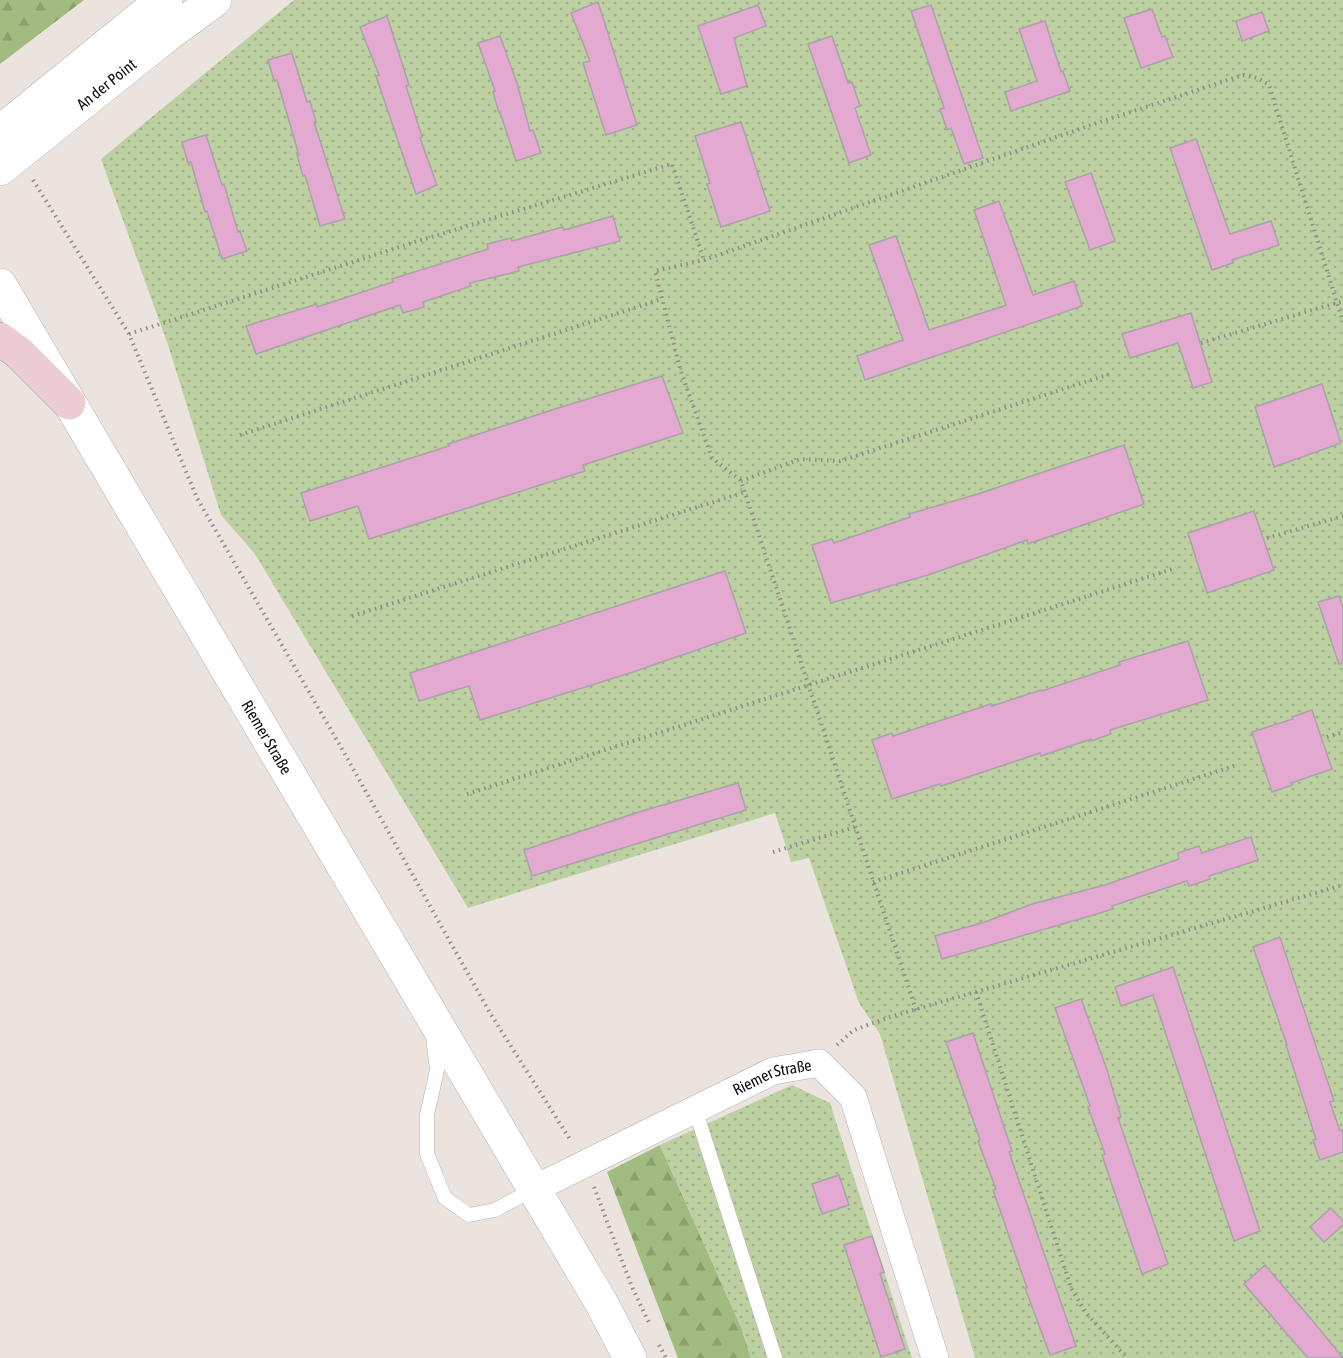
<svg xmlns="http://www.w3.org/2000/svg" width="1343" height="1358" font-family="'Asap Condensed',sans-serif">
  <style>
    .forest { fill: url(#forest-firs) }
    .park { fill: url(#park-dots) }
    .building { fill: #e4a9d0; stroke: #aaa3a8; stroke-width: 1.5 }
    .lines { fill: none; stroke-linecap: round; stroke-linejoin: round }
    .service-casing { stroke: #b8b1ac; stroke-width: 15 }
    .minor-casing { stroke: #b8b1ac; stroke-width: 28 }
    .tertiary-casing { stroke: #b8b1ac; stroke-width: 34 }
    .motorway-casing { stroke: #9f8a8d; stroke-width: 34 }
    .path { stroke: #908b87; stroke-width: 4; stroke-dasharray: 1.5 4.5; stroke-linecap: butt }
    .service { stroke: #fff; stroke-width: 14 }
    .minor { stroke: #fff; stroke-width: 27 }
    .tertiary { stroke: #fff; stroke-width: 33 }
    .motorway { stroke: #eccdd3; stroke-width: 33 }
    .labels { text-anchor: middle; stroke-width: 5; stroke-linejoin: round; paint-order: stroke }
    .street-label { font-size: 16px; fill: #0f0d0b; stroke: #fff }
  </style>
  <defs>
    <pattern id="forest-firs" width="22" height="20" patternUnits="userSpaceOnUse" patternTransform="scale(1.5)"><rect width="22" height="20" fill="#a2bb80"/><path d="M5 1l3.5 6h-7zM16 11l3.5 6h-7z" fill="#8aa06d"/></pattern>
    <pattern id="park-dots" width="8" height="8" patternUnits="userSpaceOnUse" patternTransform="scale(1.5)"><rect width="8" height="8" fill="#bcd0a2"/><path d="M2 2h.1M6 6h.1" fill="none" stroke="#a0b18a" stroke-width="1.8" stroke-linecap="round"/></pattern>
  </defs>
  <rect width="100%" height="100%" fill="#ebe3de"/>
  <!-- forest -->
  <g class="forest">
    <polygon points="0,0 84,0 0,64"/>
    <polygon points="660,1145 741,1327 751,1358 678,1358 607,1172"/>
  </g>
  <!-- park -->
  <g class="park">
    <polygon points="294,0 1343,0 1343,1358 975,1358 880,1034 859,1003 809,858 791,862 775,813 468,908 255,554 221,515 168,345 101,159"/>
    <polygon points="792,1085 830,1103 912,1358 751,1358 741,1327 660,1145"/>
  </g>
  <!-- building -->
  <g class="building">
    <polygon points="598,2 637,125 606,135 583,63 590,61 571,13"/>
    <polygon points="758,5 766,26 734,38 747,86 721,94 698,26"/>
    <polygon points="931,5 983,158 964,164 951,128 947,130 940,109 944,108 911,11"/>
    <polygon points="1152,9 1162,37 1165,36 1173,57 1141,68 1124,18"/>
    <polygon points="1262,12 1269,31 1242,41 1236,21"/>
    <polygon points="387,16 409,85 406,86 422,137 420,138 437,185 416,194 376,76 379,75 360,27"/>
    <polygon points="1045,21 1061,72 1063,71 1070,91 1011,111 1005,92 1037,81 1019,29"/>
    <polygon points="500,36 517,83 530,131 533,130 541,153 516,161 500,112 499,113 493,92 495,91 478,43"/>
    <polygon points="832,36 848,83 852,82 860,106 855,108 871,155 849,163 808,44"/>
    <polygon points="292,53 307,102 310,101 316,122 314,122 345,219 320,226 305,175 303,176 297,155 299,155 277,80 274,81 268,60"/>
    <polygon points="741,122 770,211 721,227 707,184 710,183 695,136"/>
    <polygon points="206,135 222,185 224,184 238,232 240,231 247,251 222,259 207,211 205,212 191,162 188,163 182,142"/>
    <polygon points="1196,139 1230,234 1271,221 1279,245 1232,260 1233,263 1212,270 1170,148"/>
    <polygon points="1091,173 1115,241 1090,250 1065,182"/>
    <polygon points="999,201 1033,295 1074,281 1082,306 865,380 857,356 903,340 869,245 896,236 929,330 1004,306 1006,305 974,210"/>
    <polygon points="613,216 620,241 518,267 519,271 470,283 471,286 423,302 424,307 403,313 400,305 256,354 246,326 317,304 317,307 393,282 392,279 488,249 487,244 511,238 512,241 563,227 564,230"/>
    <polygon points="1191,313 1212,382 1193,388 1178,343 1130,358 1122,334"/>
    <polygon points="662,376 683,433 583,465 585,471 369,539 358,506 310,521 301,493 449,446 448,444 555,409"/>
    <polygon points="1322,384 1341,443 1274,467 1255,407"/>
    <polygon points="1124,445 1144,504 1028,544 1027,540 928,575 831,603 812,545 832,539 834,543 910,517 909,514 978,494"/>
    <polygon points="1254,511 1274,570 1207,593 1188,533"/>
    <polygon points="725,571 746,633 630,673 480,720 469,686 419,701 410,673"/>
    <polygon points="1339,596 1343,608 1343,663 1339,664 1318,602"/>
    <polygon points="1188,641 1208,700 1110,730 1111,734 1091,741 1091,739 1041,756 1040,753 941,786 940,784 892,799 872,740 892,733 893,736 991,704 992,706 1041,690 1042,691 1120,665 1119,662"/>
    <polygon points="1312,710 1332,769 1291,783 1292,785 1272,792 1252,732 1293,719 1292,717"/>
    <polygon points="738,783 746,810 532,876 524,850 639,812"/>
    <polygon points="1251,837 1258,860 1209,876 1210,879 1189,886 1187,881 1112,906 1113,909 1090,916 942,959 935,936 985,922 1032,904 1105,885 1179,859 1178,853 1199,846 1202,853"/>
    <polygon points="1280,937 1334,1101 1330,1102 1340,1131 1343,1130 1343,1152 1320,1160 1313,1140 1316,1139 1286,1045 1287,1045 1253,947"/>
    <polygon points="1173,967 1260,1231 1234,1241 1153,995 1121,1006 1115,987"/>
    <polygon points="1081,999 1106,1067 1121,1117 1118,1118 1168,1264 1142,1274 1102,1155 1105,1154 1088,1107 1090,1106 1055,1008"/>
    <polygon points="973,1033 1012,1151 1009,1152 1076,1346 1050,1355 1025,1288 1027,1288 993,1190 996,1189 978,1141 980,1140 946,1042"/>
    <polygon points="839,1175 849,1205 822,1214 812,1184"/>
    <polygon points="1331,1208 1343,1221 1343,1225 1324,1242 1310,1227"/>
    <polygon points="872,1236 884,1272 880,1274 905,1349 881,1357 844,1245"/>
    <polygon points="1265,1265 1312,1320 1343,1358 1308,1358 1244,1284"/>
  </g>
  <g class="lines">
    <defs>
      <g id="service">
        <polyline points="433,1038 437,1070 427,1115 427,1154 445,1198 469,1215 495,1210 534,1189"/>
        <polyline points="695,1109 775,1358"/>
      </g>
      <g id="minor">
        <path id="s1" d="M 534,1189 L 773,1071 L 819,1063 L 853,1097 L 935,1358"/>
      </g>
      <g id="tertiary">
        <polyline points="0,132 149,11 166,0"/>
        <path id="s2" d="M 0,169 L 166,36 L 215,0"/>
        <path id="s3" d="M 0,285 L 602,1304 L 630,1358"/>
      </g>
      <polyline id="motorway" points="0,339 19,353 69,403"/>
    </defs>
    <!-- service casing -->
    <use href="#service" class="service-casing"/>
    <!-- minor casing -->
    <use href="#minor" class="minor-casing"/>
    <!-- tertiary casing -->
    <use href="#tertiary" class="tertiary-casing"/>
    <!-- motorway casing -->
    <use href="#motorway" class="motorway-casing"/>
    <!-- path -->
    <g class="path">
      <polyline points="33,180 129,334 197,498 342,749 490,1013 571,1141"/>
      <polyline points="129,334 418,241 672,164 704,260"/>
      <polyline points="1201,343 1343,301"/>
      <polyline points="240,435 662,299"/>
      <polyline points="741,481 800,459 840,461 1113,373"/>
      <polyline points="1267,538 1343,516"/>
      <polyline points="352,616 745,492"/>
      <polyline points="1327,737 1343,732"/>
      <polyline points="467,794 1176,568"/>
      <polyline points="773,852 855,827"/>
      <polyline points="873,882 1237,765"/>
      <polyline points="976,992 1071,1288 1086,1313 1127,1358"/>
      <polyline points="916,1010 741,481 712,458 681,372 655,271 704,260 1088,126 1243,75 1258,78 1269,85 1343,322"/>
      <polyline points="837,1045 854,1030 893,1016 1343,885"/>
      <polyline points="594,1187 632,1287 650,1325"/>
      <polyline points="659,1345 666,1358"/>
    </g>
    <!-- service -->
    <use href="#service" class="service"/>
    <!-- minor -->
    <use href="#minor" class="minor"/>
    <!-- tertiary -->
    <use href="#tertiary" class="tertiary"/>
    <!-- motorway -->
    <use href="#motorway" class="motorway"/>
  </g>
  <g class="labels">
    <!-- street labels -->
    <g class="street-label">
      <text dy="6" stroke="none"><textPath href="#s2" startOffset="136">An der Point</textPath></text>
      <text dy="6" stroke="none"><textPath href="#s3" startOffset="525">Riemer Straße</textPath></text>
      <text dy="6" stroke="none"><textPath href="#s1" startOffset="264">Riemer Straße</textPath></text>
    </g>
  </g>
</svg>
